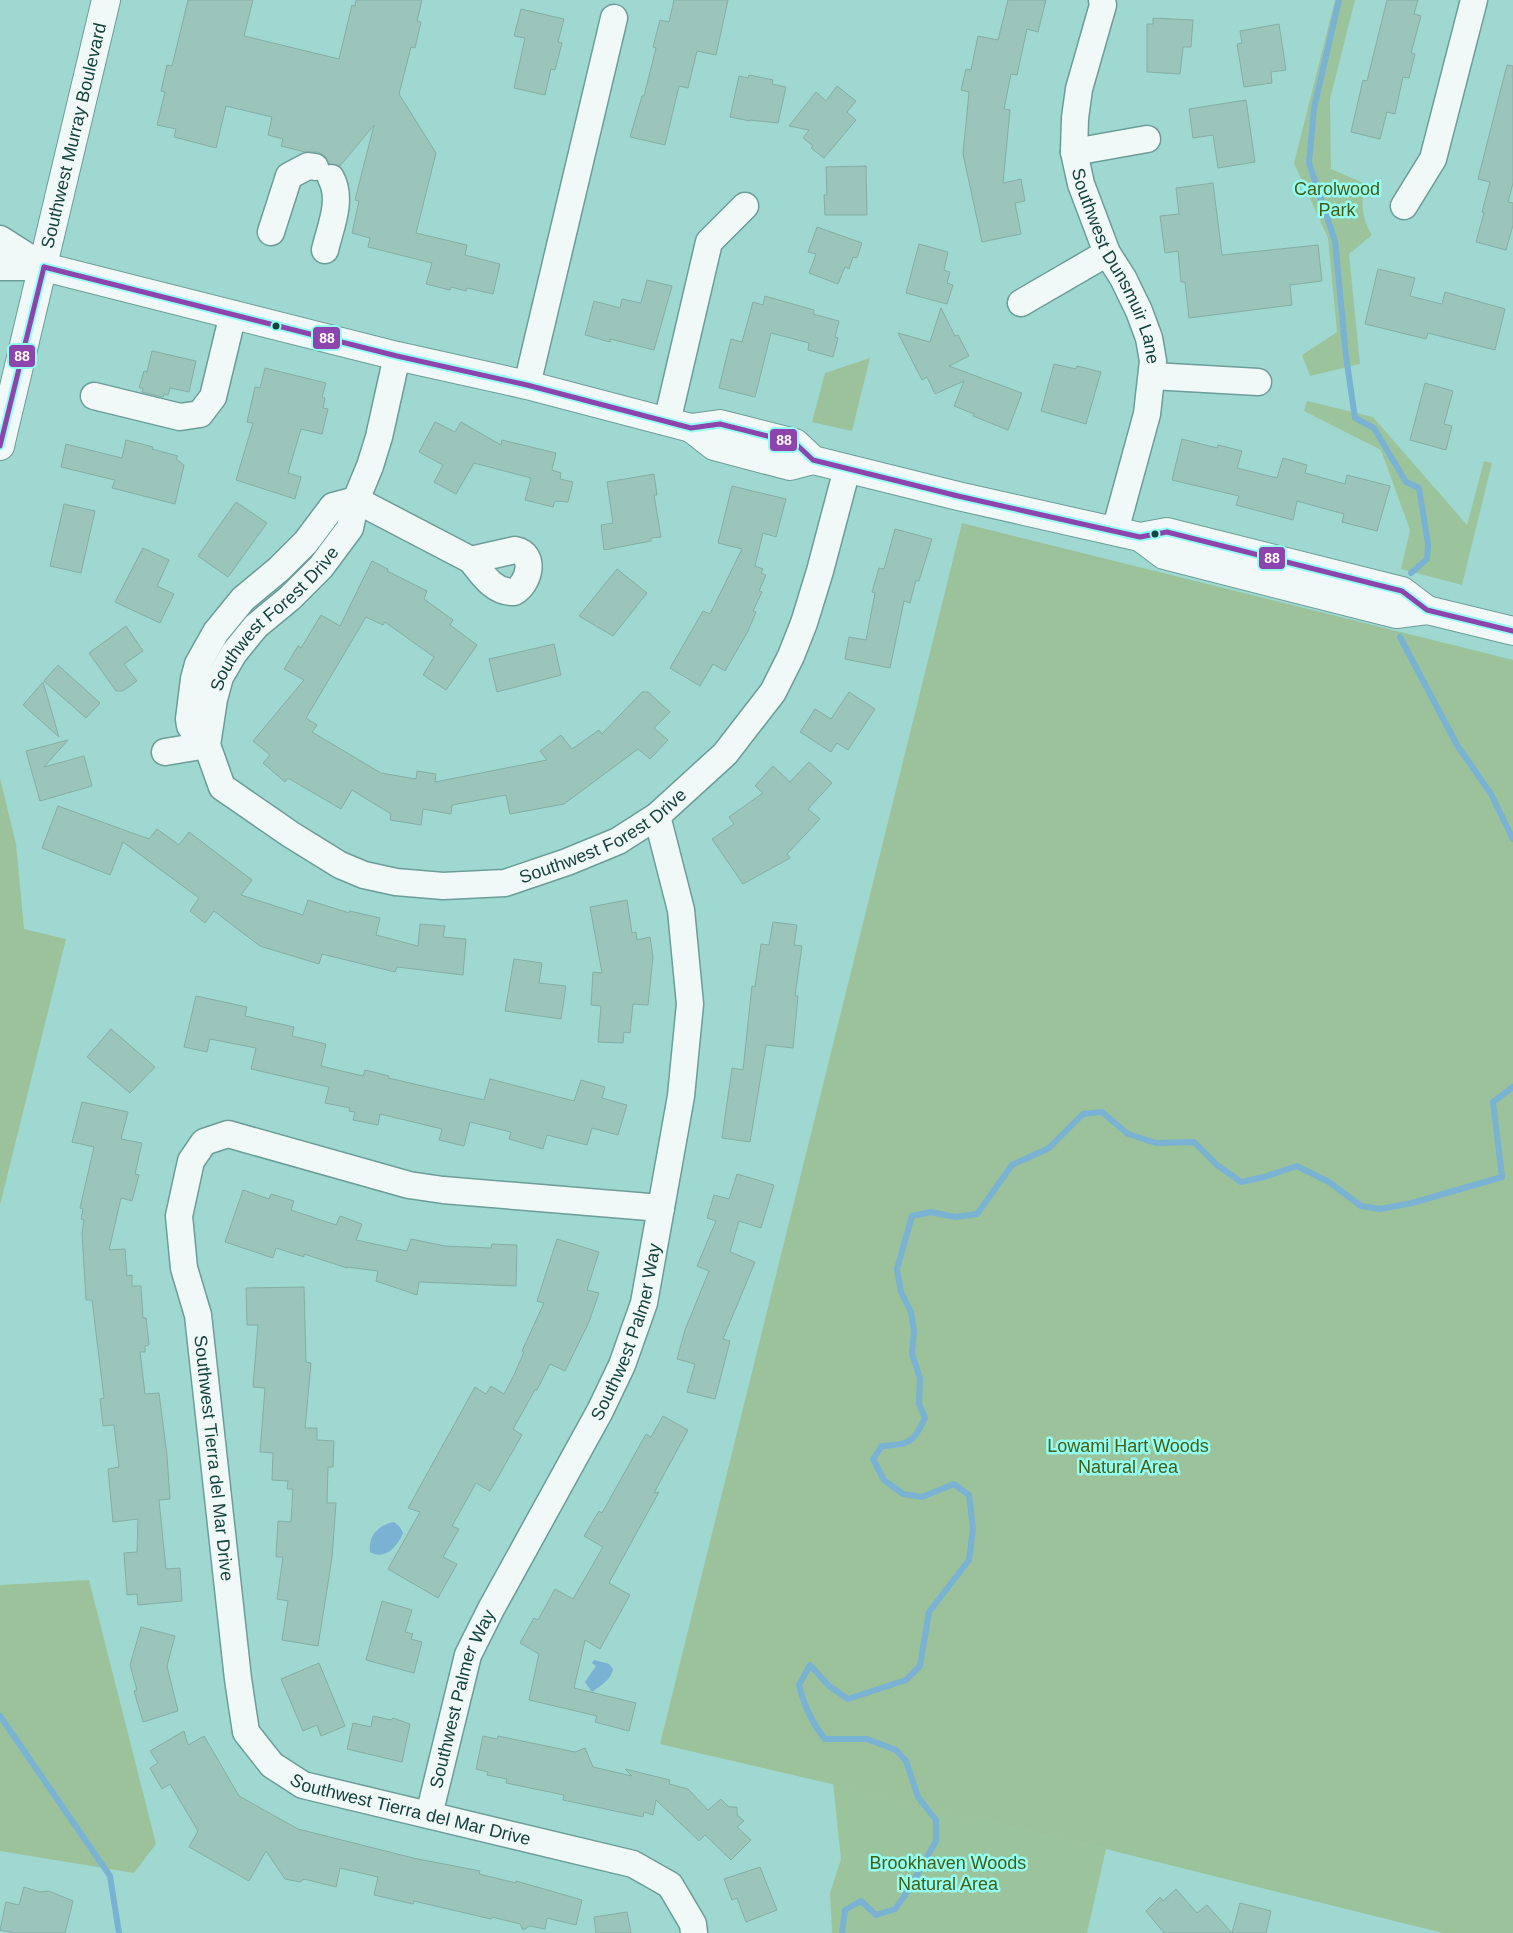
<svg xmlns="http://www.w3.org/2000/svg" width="1513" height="1933" font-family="Helvetica,sans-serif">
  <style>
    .green { fill: #9cc49c }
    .forest { fill: #9bc29a }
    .water { fill: #79b2d3 }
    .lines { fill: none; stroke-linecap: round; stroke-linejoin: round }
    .stream { stroke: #79b2d3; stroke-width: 6 }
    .building { fill: #9bc4ba; stroke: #84aea4 }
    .minor-casing { stroke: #6c9d98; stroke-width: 29 }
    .major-casing { stroke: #6c9d98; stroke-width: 30 }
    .minor { stroke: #f1f9f8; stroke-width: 26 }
    .major { stroke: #f1f9f8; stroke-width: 28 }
    .bus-1-casing { stroke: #94fef1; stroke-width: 9 }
    .bus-1 { stroke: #8e44ad; stroke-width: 5 }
    .bus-dot { fill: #15433e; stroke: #94fef1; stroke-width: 2 }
    .labels { text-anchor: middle; stroke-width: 5; stroke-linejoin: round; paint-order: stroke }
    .street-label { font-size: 18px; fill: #15433e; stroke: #94fef1 }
    .park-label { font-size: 18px; fill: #465d14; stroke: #94fef1 }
    .line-badge { stroke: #94fef1; stroke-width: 2 }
    .badge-label { font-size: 14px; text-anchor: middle; font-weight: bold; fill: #fff }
  </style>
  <rect width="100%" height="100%" fill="#9fd8d1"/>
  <!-- green -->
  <g class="green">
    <path d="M 1335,0 L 1355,0 L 1330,99 L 1331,169 L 1366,184 C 1360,203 1362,218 1372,235 L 1349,254 L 1360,364 L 1310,376 L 1302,355 L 1337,332 L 1328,238 L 1294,163 Z"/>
    <polygon points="1307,401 1373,417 1467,525 1484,461 1492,463 1462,585 1401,569 1410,530 1381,450 1304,411"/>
    <polygon points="832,1773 976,1819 1106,1849 1087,1933 832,1933 830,1893 841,1859"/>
  </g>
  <!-- forest -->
  <g class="forest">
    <polygon points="870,358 852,431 812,422 825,373"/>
    <polygon points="962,523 1513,660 1513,1933 1443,1933 1106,1849 905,1803 862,1791 660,1744"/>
    <polygon points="0,778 16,844 24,929 66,939 0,1205"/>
    <polygon points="89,1580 156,1844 134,1873 0,1851 0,1585"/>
  </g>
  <!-- water -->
  <g class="water">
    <path d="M 394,1522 L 400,1527 L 403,1533 C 398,1546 385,1561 370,1552 C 368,1536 378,1525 394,1522 Z"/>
    <path d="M 594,1660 L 609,1664 L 613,1669 C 611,1680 601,1685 592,1692 L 585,1682 L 596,1666 L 592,1663 Z"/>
  </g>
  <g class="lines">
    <!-- stream -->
    <g class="stream">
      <polyline points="1339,0 1314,108 1309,163 1335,241 1346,356 1355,418 1374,428 1406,482 1419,488 1428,544 1427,559 1411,573"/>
      <polyline points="1400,637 1457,745 1491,794 1513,839"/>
      <polyline points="0,1716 110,1876 119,1933"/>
      <path d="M 842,1933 L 845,1910 L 861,1901 L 876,1915 L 895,1909 L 908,1891 L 936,1841 L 936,1820 L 918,1797 L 906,1761 L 896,1750 L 867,1739 L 825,1739 C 811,1722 804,1706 799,1685 L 810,1665 L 829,1686 L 848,1699 L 906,1680 L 920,1666 L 929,1612 L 969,1560 L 973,1529 L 969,1495 L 954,1484 L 922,1497 L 903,1494 L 884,1480 L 873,1459 L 882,1446 C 909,1444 913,1444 925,1418 L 919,1404 L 920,1378 L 912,1354 L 914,1331 L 911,1312 L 901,1292 L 897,1269 L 912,1216 L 931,1212 L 955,1217 L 977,1214 L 1012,1165 L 1049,1148 L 1083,1114 L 1102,1112 L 1128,1134 L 1156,1143 L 1194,1142 L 1217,1165 L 1241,1182 L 1264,1177 L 1297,1166 L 1329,1182 L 1361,1206 L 1380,1209 L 1412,1203 L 1502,1177 L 1493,1102 L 1513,1087"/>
    </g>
  </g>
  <!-- building -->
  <g class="building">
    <polygon points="188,0 253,0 244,36 339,59 352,5 355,6 356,0 422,0 417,21 421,22 415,48 411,47 399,94 436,153 416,233 467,245 465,255 500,264 493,294 467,288 466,291 451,287 450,290 426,284 432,263 368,247 370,238 352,233 359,201 355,200 374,125 340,166 329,164 325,156 318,152 305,152 281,146 283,139 268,135 272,117 226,106 216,148 174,137 176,129 157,125 165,92 161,91 167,65 172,66"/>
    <polygon points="674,0 728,0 716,55 697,51 688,88 679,86 665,145 630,137 642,96 644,96 656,48 653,47 660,20 669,22"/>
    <polygon points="1008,0 1046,0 1038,32 1027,29 1017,75 1011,74 1004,109 1010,110 1003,183 1021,179 1025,201 1015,203 1021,234 982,242 963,154 969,92 961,90 966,69 971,70 978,36 998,40"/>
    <polygon points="1387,0 1418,0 1414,14 1421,16 1411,53 1415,54 1409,78 1403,77 1395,114 1387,112 1380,139 1351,132 1363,80 1367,81"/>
    <polygon points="521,9 564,19 558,42 562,43 555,70 551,69 545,95 514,88 525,38 514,36"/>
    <polygon points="1153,18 1193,20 1191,47 1183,47 1180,74 1147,72 1147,24 1153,24"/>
    <polygon points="1279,24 1286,70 1271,72 1272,83 1244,87 1237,44 1242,43 1240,31"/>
    <polygon points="1507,65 1513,66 1513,183 1508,202 1513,203 1513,225 1506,250 1476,242 1484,213 1482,212 1490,182 1478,179"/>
    <polygon points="749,75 773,80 772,84 786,87 778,123 750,120 750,121 730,117 739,76 748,78"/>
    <polygon points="837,86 856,101 847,112 856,120 824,158 811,148 813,146 803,138 809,130 789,126 816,92 826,101"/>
    <polygon points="1246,100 1255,162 1218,168 1213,135 1193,138 1189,109"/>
    <polygon points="866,166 867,215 825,215 824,195 827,195 826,167"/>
    <polygon points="1213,183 1222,255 1318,245 1322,281 1290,285 1292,305 1189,318 1185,282 1181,282 1178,251 1165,253 1160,216 1179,214 1176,188"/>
    <polygon points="817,227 862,243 857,258 853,257 849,269 845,267 838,284 809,273 816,254 808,252"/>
    <polygon points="919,244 948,252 944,270 950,272 947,283 953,285 947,304 906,293"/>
    <polygon points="1378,269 1415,278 1410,296 1442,304 1445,292 1505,309 1495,350 1428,333 1426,339 1365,324"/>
    <polygon points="647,280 672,286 654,350 610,339 610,342 585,335 594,301 620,308 622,299 641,303"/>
    <polygon points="765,296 814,310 813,314 839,321 835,337 838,338 833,357 808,350 809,343 771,333 755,397 719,388 731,339 742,342 753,302 763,305"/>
    <polygon points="941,308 955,336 958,335 969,356 949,366 1022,393 1008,430 973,416 974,414 954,406 964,381 935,394 927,377 922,380 898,333 930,342"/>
    <polygon points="152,351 196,361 189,392 170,388 168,395 164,394 163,397 142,392 143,388 139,388 144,371 147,372"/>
    <polygon points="1054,364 1076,369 1077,366 1101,372 1086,424 1041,411"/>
    <polygon points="265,368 326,383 322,397 325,398 323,408 328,409 322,434 301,429 288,473 301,477 295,499 236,480 253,423 247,422 255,387 260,388"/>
    <polygon points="1425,383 1453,391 1444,424 1452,426 1446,450 1410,440"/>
    <polygon points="435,422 455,432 461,422 501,445 502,440 556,453 552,470 561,473 560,479 573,482 568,502 555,501 553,507 525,500 531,478 474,463 456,494 434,482 443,465 419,452"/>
    <polygon points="1182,439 1217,448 1218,445 1242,451 1237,468 1277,478 1283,458 1307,465 1305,473 1345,484 1347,475 1390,486 1377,531 1342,522 1344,514 1297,501 1293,520 1236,505 1239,496 1172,480"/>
    <polygon points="126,440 153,447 152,449 178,456 176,459 184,465 175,504 112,488 115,480 61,467 66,444 122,458"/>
    <polygon points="654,474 657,495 654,495 661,537 651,538 651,541 604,550 601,525 613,523 607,482"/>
    <polygon points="732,486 786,499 776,537 763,533 755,566 763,569 761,573 766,575 759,591 762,592 753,611 756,612 748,631 725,671 713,664 700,686 670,668 703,611 710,614 742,549 718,543"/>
    <polygon points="236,502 267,523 228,577 198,556"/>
    <polygon points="64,504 95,511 81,573 50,566"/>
    <polygon points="895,529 932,539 919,581 916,580 910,603 904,601 890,668 845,659 849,637 866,640 875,593 872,592 879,568 884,569"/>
    <polygon points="143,548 169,560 157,586 174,594 160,623 115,602"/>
    <polygon points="372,561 388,569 387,571 427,591 424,599 453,620 450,625 477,645 446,690 423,675 434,657 385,622 383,625 366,617 306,718 317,725 312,732 381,773 416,779 417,771 436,774 435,782 547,760 540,751 561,735 572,749 599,730 602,734 642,692 648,692 670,712 654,728 668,740 650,759 638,749 564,804 510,814 506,795 452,805 451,814 423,809 421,825 390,820 391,814 352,790 341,809 288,778 285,782 263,763 270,755 253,741 304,680 284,669 298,646 301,648 321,615 340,626"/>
    <polygon points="617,569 647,593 613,636 579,616"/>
    <polygon points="126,626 143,651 124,664 137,681 123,691 116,691 89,653"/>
    <polygon points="554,644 561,675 497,692 489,659"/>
    <polygon points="58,665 100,703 86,718 44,681"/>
    <polygon points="43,682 59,737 23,705"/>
    <polygon points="849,692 875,709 848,750 837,743 831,752 800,732 815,709 831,719"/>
    <polygon points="68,740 44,767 84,756 92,786 40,801 26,751"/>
    <polygon points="809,762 832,783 808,809 820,819 787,854 790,858 743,884 712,839 734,824 729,817 763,793 755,786 773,766 790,782"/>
    <polygon points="58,806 149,839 157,829 179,845 189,832 252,880 241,895 303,915 308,900 349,913 350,911 380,918 376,935 418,946 420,924 445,926 443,937 466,939 463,975 397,967 395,972 322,954 319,964 260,946 214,911 205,923 190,911 199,898 123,842 110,875 42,848"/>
    <polygon points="627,900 632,933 636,932 637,940 650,937 653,957 648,1005 633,1004 630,1033 624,1032 623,1043 598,1042 601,1006 591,1005 593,972 602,973 590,907"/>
    <polygon points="773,922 797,925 794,945 802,946 795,996 798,996 793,1048 766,1045 750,1142 722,1138 732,1068 743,1070 752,986 755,987 761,944 769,945"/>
    <polygon points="514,959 542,963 539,983 566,986 561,1019 505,1011"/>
    <polygon points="196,996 247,1007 245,1016 294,1027 292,1036 326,1044 321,1066 363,1076 365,1070 389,1076 388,1078 484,1100 490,1079 574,1101 581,1080 605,1087 602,1098 627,1105 618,1135 592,1128 587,1145 547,1135 543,1149 509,1139 511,1132 470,1122 464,1146 439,1140 442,1129 380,1114 378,1125 353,1120 355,1112 349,1111 350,1108 325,1103 329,1087 251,1069 256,1048 210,1039 207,1052 184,1047"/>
    <polygon points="111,1029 155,1067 130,1093 87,1057"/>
    <polygon points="82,1102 128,1112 121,1139 142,1143 135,1174 139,1175 132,1201 121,1198 109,1250 125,1249 127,1276 132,1275 132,1286 141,1286 143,1318 146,1318 149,1345 145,1346 145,1352 140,1352 145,1394 159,1393 167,1456 170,1499 159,1500 166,1569 180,1568 182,1601 138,1605 137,1594 127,1595 124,1553 137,1552 138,1519 113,1522 108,1469 119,1467 114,1425 103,1426 100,1399 104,1398 92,1300 86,1300 82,1233 84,1220 81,1219 83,1209 80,1208 94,1147 72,1142"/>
    <polygon points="737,1174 774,1185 761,1228 739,1221 730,1252 755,1262 723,1339 730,1341 715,1399 687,1392 695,1364 677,1359 685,1330 709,1271 697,1266 716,1221 707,1218 714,1195 729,1199"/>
    <polygon points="243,1190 269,1199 271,1194 294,1201 291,1210 336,1225 340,1216 362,1224 356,1240 407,1251 411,1239 445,1246 491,1248 492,1244 517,1245 516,1286 419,1282 417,1295 376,1281 378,1271 347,1267 347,1268 304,1254 304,1257 276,1248 273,1258 225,1242"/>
    <polygon points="557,1239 599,1252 587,1290 599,1293 589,1322 565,1371 550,1364 537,1390 535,1390 513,1429 522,1435 490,1491 476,1483 452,1526 459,1529 443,1557 457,1564 438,1598 388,1569 420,1512 408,1508 475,1387 486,1394 491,1386 504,1394 514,1375 524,1352 522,1351 544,1303 537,1301"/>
    <polygon points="304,1287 306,1362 311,1363 305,1428 317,1428 317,1440 334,1441 333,1467 328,1467 327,1503 336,1503 332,1558 318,1646 282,1640 288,1601 277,1599 283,1557 276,1557 278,1521 291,1522 293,1489 287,1489 288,1481 272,1480 273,1453 260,1452 265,1388 253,1387 258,1325 247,1325 246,1288"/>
    <polygon points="663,1416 688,1430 654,1493 659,1492 609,1583 630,1595 600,1649 585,1640 574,1688 636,1703 629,1731 595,1722 597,1716 529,1700 539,1654 520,1643 534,1618 538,1620 555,1589 573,1599 603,1547 584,1536 599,1511 602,1513 646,1434 651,1437"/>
    <polygon points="382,1601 412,1610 405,1632 413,1634 411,1639 422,1642 414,1673 366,1660"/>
    <polygon points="141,1627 175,1636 167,1666 178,1711 143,1722 134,1691 137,1690 130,1665"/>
    <polygon points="319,1663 345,1726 321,1736 317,1725 303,1731 281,1679"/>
    <polygon points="373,1716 391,1720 393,1718 410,1724 402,1762 347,1749 353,1723 371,1727"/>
    <polygon points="184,1731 188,1745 204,1736 239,1796 298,1829 413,1858 480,1871 479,1874 516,1883 516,1881 582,1900 576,1925 547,1918 545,1929 530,1926 523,1930 520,1924 492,1917 491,1919 414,1901 413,1904 374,1895 378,1877 340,1868 336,1887 304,1879 300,1882 285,1879 266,1851 249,1881 189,1847 198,1831 170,1784 162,1789 150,1768 158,1763 150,1751"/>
    <polygon points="483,1736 497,1739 498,1736 575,1752 585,1748 593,1767 632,1776 625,1769 670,1780 669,1784 688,1789 708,1810 721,1799 729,1807 737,1807 737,1815 744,1821 737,1827 751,1840 731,1860 705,1835 699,1841 656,1800 653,1815 644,1812 643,1817 563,1800 564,1795 506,1783 507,1779 487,1775 488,1772 476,1769"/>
    <polygon points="760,1867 777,1910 746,1922 737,1898 732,1900 724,1879"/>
    <polygon points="24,1887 40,1892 49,1891 73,1901 65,1933 14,1933 0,1930 6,1902 19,1905"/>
    <polygon points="1176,1889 1197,1913 1207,1905 1232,1933 1164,1933 1146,1911 1160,1897 1163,1901"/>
    <polygon points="1240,1903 1271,1911 1266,1933 1232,1933"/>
    <polygon points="627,1912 631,1933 596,1933 594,1917"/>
  </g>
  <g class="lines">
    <defs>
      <g id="minor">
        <path id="s1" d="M 1102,0 L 1103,5 L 1079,89 L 1075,118 L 1074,152 L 1081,184 L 1107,253 L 1123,278 L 1139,311 L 1149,338 L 1153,361 L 1147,414 L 1115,531"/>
        <polyline points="1074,152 1147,139"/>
        <polyline points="1404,206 1433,159 1474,0"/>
        <polyline points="271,232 289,176 308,166 315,167"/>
        <polyline points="0,239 44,267"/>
        <path d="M 325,250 C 330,228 343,200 331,178"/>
        <polyline points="0,267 44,267"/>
        <polyline points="1021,303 1107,253"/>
        <polyline points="1152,376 1258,382"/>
        <polyline points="527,385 614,18"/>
        <polyline points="94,396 180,417 200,414 213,397 233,314"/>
        <polyline points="667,422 709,242 745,206"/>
        <path id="s2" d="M 356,500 L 333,506 L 306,542 L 279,569 L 243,599 L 216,632 L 198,664 L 194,679 L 189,719 L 190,726 L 207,745 L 222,787 L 290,834 L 340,865 L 364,875 L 396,882 L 443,886 L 505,883 L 567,862 L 618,841 L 657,816 L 725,754 L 773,692 L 791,656 L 804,623 L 820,571 L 847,469"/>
        <polyline points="356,500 471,560"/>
        <path d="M 515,550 C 537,554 529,584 514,592 C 494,593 482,574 471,560 Z"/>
        <path id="s3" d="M 207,745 L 214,699 L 220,677 L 234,653 L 256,626 L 290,598 L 321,567 L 350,528 L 356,500 L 370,466 L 379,437 L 397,356"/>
        <polyline points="165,752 207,745"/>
        <path id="s4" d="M 661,1208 L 443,1190 L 409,1185 L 228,1134 L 204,1142 L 191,1161 L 179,1216 L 184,1268 L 198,1315 L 238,1679 L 246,1732 L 272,1765 L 303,1785 L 633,1864 L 670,1885 L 693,1924 L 694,1933"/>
        <path id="s5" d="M 429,1815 L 468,1655 L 491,1609 L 600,1411 L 622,1365 L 644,1303 L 681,1096 L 690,1004 L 681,910 L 657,816"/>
      </g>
      <g id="major">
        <polyline points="44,267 397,356 527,385 691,428 720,424 795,443 813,460 958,496 1140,537 1167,532 1402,591 1427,610"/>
        <polyline points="691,428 714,446 790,466 813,460"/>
        <path id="s6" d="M 0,446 L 106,0"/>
        <polyline points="1140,537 1164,555 1396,614 1427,610 1513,631"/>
      </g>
    </defs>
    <!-- minor casing -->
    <use href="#minor" class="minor-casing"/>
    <!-- major casing -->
    <use href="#major" class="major-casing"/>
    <!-- minor -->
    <use href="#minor" class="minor"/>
    <!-- major -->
    <use href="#major" class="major"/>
    <defs>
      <g id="bus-1">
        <polyline points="44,267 397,356 527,385 691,428 720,424 795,443 813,460 958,496 1140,537 1167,532 1402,591 1427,610 1513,631"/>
        <polyline points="0,446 44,267"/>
      </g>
    </defs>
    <!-- bus-1 casing -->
    <use href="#bus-1" class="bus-1-casing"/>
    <!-- bus-1 -->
    <use href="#bus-1" class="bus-1"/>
  </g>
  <!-- markers -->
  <g class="bus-dot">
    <circle cx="276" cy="326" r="4.5"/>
    <circle cx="1155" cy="534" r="4.5"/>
  </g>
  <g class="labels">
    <!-- street labels -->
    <g class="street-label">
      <text dy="6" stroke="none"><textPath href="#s6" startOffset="319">Southwest Murray Boulevard</textPath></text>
      <text dy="6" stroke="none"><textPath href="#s1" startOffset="278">Southwest Dunsmuir Lane</textPath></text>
      <text dy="6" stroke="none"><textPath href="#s3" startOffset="149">Southwest Forest Drive</textPath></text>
      <text dy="6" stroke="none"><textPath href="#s2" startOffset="785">Southwest Forest Drive</textPath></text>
      <text dy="6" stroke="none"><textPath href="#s5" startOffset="526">Southwest Palmer Way</textPath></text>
      <text dy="6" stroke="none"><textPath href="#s4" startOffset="791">Southwest Tierra del Mar Drive</textPath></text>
      <text dy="6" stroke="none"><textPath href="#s5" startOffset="121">Southwest Palmer Way</textPath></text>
      <text dy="6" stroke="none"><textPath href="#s4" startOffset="1256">Southwest Tierra del Mar Drive</textPath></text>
    </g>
    <!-- park labels -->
    <g class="park-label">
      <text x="1337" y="195">Carolwood<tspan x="1337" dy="21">Park</tspan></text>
      <text x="1128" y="1452">Lowami Hart Woods<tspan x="1128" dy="21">Natural Area</tspan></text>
      <text x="948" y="1869">Brookhaven Woods<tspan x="948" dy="21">Natural Area</tspan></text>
    </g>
  </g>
  <g class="line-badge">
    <rect x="312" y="326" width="29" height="24" rx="5" fill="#8e44ad"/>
    <rect x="8" y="344" width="28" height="24" rx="5" fill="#8e44ad"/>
    <rect x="769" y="428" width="29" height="24" rx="5" fill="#8e44ad"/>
    <rect x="1258" y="546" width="28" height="24" rx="5" fill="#8e44ad"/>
  </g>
  <g class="badge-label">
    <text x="327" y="343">88</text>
    <text x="22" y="361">88</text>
    <text x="784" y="445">88</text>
    <text x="1272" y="563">88</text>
  </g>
</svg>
